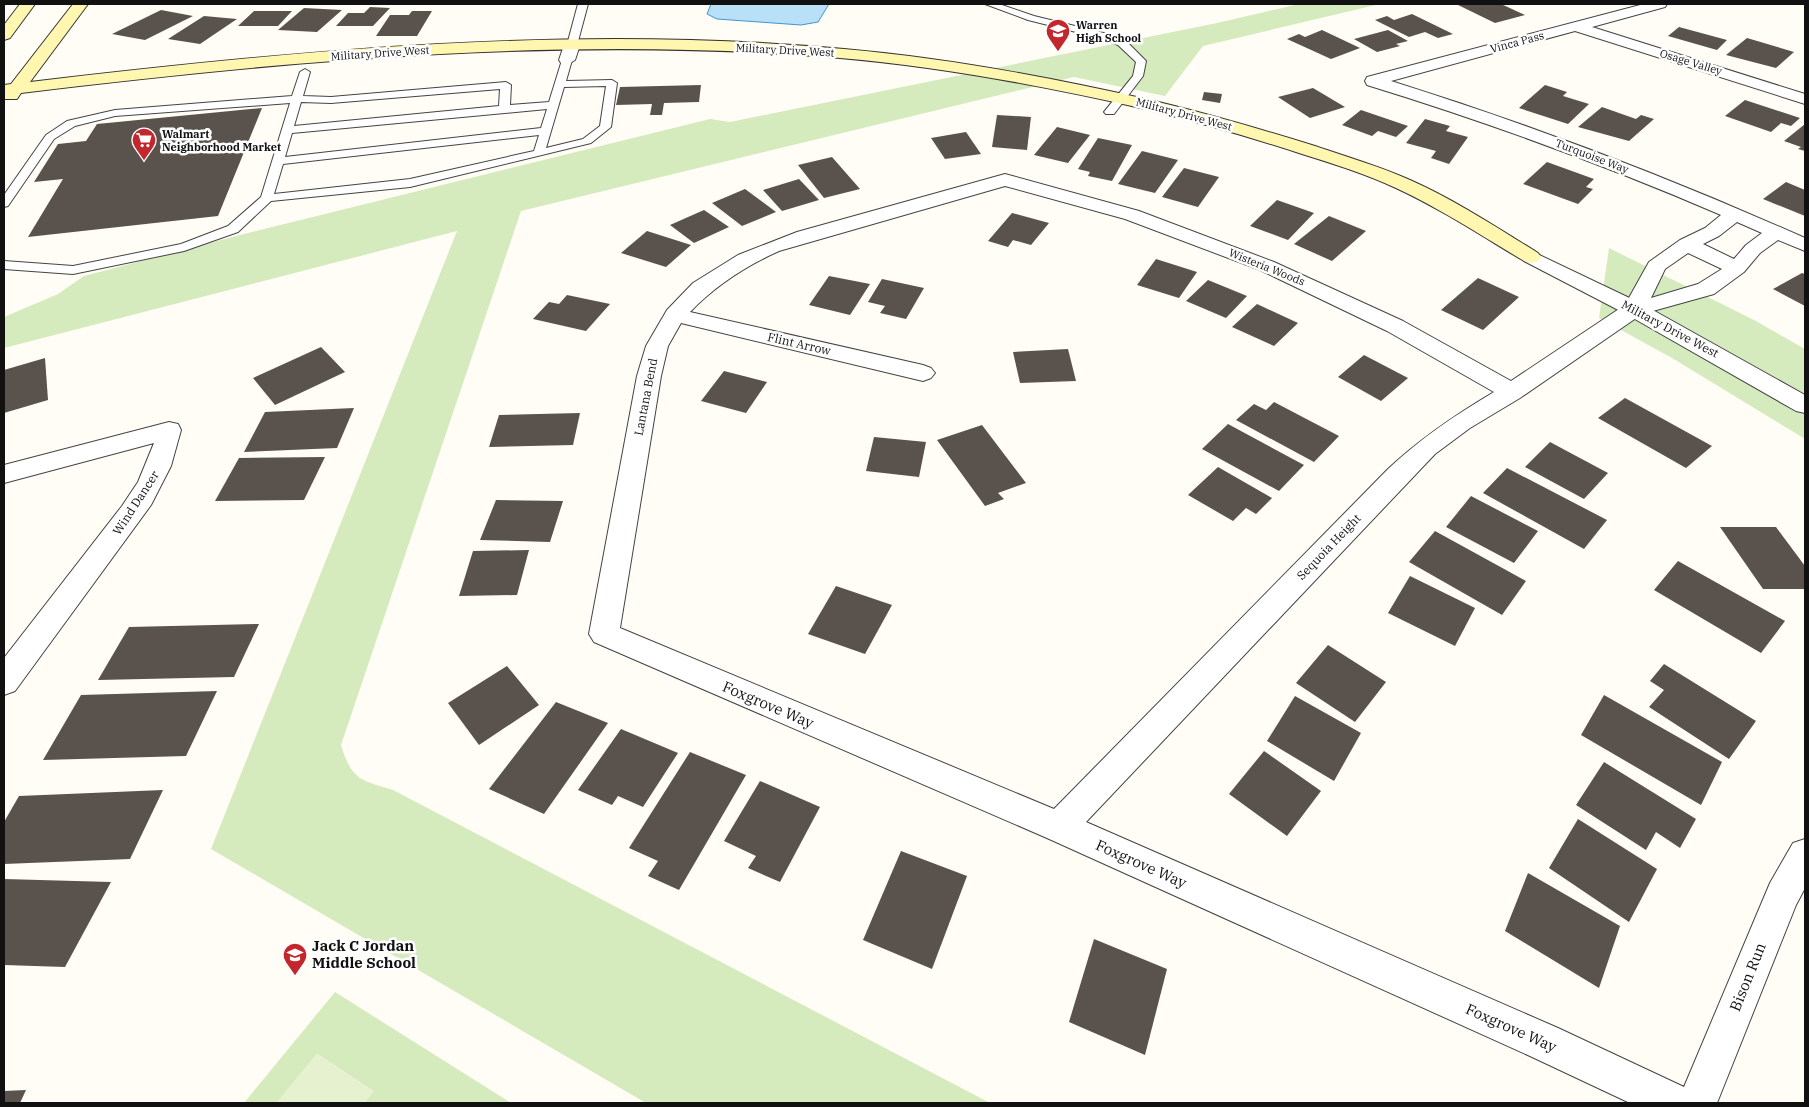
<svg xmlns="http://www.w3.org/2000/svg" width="1809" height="1107" font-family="'IBM Plex Serif',serif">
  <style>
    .green { fill: #d5ebbd }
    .pitch { fill: #e6f2cf }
    .water { fill: #b9e0f7; stroke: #3f96cf }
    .building { fill: #5a524d }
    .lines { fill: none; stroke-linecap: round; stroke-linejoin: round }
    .service-casing { stroke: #444; stroke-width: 2 }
    .minor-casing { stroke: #444; stroke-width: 2 }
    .tertiary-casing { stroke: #444; stroke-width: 2 }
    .secondary-casing { stroke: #333; stroke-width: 2 }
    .service { fill: #fff; fill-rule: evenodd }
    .minor { fill: #fff; fill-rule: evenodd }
    .tertiary { fill: #fff; fill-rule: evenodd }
    .secondary { fill: #fff6b0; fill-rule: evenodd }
    .labels { text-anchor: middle; stroke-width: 5; stroke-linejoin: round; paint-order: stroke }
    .far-poi-label { font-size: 11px; font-weight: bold; fill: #111; stroke: #fff; text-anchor: start }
    .far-street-label { font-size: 11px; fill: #111; stroke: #fff }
    .street-label { font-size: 12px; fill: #111; stroke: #fff }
    .near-street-label { font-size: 15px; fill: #111; stroke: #fff }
    .near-poi-label { font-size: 15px; font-weight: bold; fill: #111; stroke: #fff; text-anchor: start }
  </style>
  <rect width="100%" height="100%" fill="#fffdf5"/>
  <!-- green -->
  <g class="green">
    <path d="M 1299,4 L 1380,4 L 1203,46 L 1165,96 L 1074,77 L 521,211 L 341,745 C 352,781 361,780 393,790 L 990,1103 L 646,1103 L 211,849 L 457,231 L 4,348 L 4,317 L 58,294 L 84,276 L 240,235 L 710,119 L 730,122 L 1217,23 Z"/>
    <polygon points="1609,248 1754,320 1805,349 1805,439 1672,358 1599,318"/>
    <polygon points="335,992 511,1103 244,1103"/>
  </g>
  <!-- pitch -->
  <polygon class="pitch" points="317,1053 374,1091 365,1103 276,1103"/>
  <!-- water -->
  <polygon class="water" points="711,4 829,4 818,22 801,25 717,19 707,14"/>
  <!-- building -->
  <g class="building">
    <polygon points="1456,4 1501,4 1525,15 1495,23"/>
    <polygon points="370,7 390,8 373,26 336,26 348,13 364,13"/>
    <polygon points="304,8 342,10 317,32 278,30"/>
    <polygon points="161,10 193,16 145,40 112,34"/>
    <polygon points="254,11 292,11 278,26 238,26"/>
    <polygon points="412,11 432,11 417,36 376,36 390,15 409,15"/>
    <polygon points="1412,14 1453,34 1438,38 1425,32 1409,37 1375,20 1387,16 1394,20"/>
    <polygon points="204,16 237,19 200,44 168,39"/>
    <polygon points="1679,27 1727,40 1717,50 1668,36"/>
    <polygon points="1322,30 1360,48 1331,59 1287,39 1299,34 1305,37"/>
    <polygon points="1388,30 1408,41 1396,44 1400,46 1377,52 1354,39"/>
    <polygon points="1747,38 1794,52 1776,68 1726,55"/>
    <polygon points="701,85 699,102 664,103 662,115 650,115 652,104 616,105 620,87"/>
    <polygon points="1545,85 1567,92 1563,96 1589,104 1568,124 1519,108"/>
    <polygon points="1313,88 1345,107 1310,118 1278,97"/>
    <polygon points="1204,92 1222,94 1220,103 1202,100"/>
    <polygon points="1745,100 1800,118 1791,126 1781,123 1771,132 1725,116"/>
    <polygon points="1602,107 1636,119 1641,115 1654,119 1629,141 1578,127"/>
    <polygon points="262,108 218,216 28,237 63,179 34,182 58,144 86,141 97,124"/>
    <polygon points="1361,110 1408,126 1396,137 1378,131 1372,136 1342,125"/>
    <polygon points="997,115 1031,117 1027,150 992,147"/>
    <polygon points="1425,119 1450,126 1446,131 1468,137 1449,164 1431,158 1436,151 1406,143"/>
    <polygon points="1805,124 1805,151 1798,149 1801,147 1784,141"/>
    <polygon points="1057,127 1090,135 1068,163 1034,155"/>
    <polygon points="966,132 981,154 945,159 931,138"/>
    <polygon points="1098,138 1132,145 1112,181 1088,176 1090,172 1078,169"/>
    <polygon points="1142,151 1178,160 1155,193 1118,184"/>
    <polygon points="832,157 860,189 824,198 798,165"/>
    <polygon points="1547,162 1594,179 1586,187 1593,189 1578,204 1523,184"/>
    <polygon points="1184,168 1219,177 1198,207 1162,197"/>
    <polygon points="799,179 819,200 782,211 763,190"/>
    <polygon points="1786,182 1805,190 1805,216 1763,199"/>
    <polygon points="745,189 776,212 742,226 712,203"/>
    <polygon points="1277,200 1314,213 1288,240 1250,226"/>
    <polygon points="704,210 729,227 694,243 670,225"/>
    <polygon points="1012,213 1049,223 1031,245 1013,240 1008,247 988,241"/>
    <polygon points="1329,216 1366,231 1332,261 1294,244"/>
    <polygon points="647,231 691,245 666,267 621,253"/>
    <polygon points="1156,259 1197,272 1179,298 1137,285"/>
    <polygon points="1802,273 1805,274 1805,306 1773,289"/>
    <polygon points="829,276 870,284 850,315 809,305"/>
    <polygon points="1478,278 1519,297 1483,330 1441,310"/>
    <polygon points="882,279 924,288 906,319 880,313 885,306 868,302"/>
    <polygon points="1208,280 1247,296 1226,318 1186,301"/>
    <polygon points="567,295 610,304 586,331 533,319 549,302 559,304"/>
    <polygon points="1257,304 1298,323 1274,346 1232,327"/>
    <polygon points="321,347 345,372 275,405 253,378"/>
    <polygon points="1068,349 1076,381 1020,383 1013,352"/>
    <polygon points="1364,355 1408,378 1381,401 1338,377"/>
    <polygon points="45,358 48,400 4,413 4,370"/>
    <polygon points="724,371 767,382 746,413 701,401"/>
    <polygon points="1625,398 1712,446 1686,468 1598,418"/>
    <polygon points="1274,402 1339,436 1314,462 1236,420 1254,404 1266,410"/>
    <polygon points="354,408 337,448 244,452 265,412"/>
    <polygon points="580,413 573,445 489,447 499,415"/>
    <polygon points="1228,424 1304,465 1279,491 1202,449"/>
    <polygon points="982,425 1026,483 998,493 1004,499 985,506 937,440"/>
    <polygon points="874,437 926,442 919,477 866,471"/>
    <polygon points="1550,442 1608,473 1584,499 1525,467"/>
    <polygon points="325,457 304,500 215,501 239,458"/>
    <polygon points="1218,467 1272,498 1256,514 1246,508 1233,521 1188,495"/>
    <polygon points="1507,468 1607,520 1584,549 1483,493"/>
    <polygon points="1471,496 1538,531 1514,563 1446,527"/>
    <polygon points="496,500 563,501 550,542 480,540"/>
    <polygon points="1720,527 1776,527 1805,566 1805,589 1763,589"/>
    <polygon points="1435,531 1526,581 1502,615 1409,562"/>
    <polygon points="529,550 517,595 459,596 473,551"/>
    <polygon points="1678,561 1785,621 1761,653 1654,590"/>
    <polygon points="1410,576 1475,608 1455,646 1388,613"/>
    <polygon points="836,586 892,605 865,654 808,634"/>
    <polygon points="259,624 234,677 98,680 129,627"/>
    <polygon points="1328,645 1386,682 1355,722 1296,683"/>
    <polygon points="1664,664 1756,721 1729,759 1649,707 1664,690 1650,681"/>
    <polygon points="507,666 539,705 479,745 448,703"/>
    <polygon points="217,691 186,756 43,760 81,695"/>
    <polygon points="1604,695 1722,762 1701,805 1581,735"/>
    <polygon points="1295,696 1361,733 1334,781 1267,741"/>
    <polygon points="556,702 608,723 544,814 489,789"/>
    <polygon points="621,729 678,753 643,807 618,796 612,805 578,790"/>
    <polygon points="1264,751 1321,791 1287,836 1229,794"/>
    <polygon points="690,752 746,775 679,890 648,876 658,861 629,848"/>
    <polygon points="1604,762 1696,819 1680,848 1656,832 1646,850 1576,805"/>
    <polygon points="760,781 820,807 780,882 748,868 756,856 724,841"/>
    <polygon points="163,790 130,859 4,864 4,822 19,796"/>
    <polygon points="1578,819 1657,869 1629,922 1549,868"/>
    <polygon points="901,851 967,876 932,969 863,940"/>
    <polygon points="1528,873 1620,926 1599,988 1505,931"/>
    <polygon points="4,879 111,882 65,967 4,965"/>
    <polygon points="1094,939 1167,969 1145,1055 1069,1022"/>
    <polygon points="26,1090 20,1103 4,1103 4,1091"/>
  </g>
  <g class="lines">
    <defs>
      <g id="service">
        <polygon points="578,4 588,4 577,45 572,48 567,45"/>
        <polygon points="985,4 999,4 1034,16 1112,35 1126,41 1146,61 1143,76 1114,114 1106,114 1104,112 1133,76 1136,62 1118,45 1104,39 1028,20"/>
        <path d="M 567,57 L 572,60 L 566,81 L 612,80 L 617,83 L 611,127 L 591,143 L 410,187 L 271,201 L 238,232 L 184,251 L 73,274 L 4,269 L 4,261 L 73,266 L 181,244 L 228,226 L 261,197 L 290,103 L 115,116 L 75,126 L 54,139 L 8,206 L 4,207 L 4,195 L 46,135 L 67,121 L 115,110 L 292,96 L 300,72 L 305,69 L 310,72 L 303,96 L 331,97 L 506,82 L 511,85 L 510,105 L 549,102 L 562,60 ZM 606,86 L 600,126 L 583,139 L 546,148 L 564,87 ZM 500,89 L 499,106 L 294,126 L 301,102 L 331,103 ZM 547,109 L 541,128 L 285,157 L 292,133 ZM 539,135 L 534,151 L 410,179 L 274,194 L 283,164 Z"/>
      </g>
      <g id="minor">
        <path d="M 1644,4 L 1667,4 L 1665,7 L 1592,27 L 1805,94 L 1805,104 L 1575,31 L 1391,81 C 1532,125 1670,178 1805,238 L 1805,251 L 1778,240 L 1760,253 L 1744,272 L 1714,294 L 1642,314 L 1520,398 L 1470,428 L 1435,454 L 1086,822 L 1558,1028 L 1684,1087 L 1770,883 L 1793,843 L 1805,839 L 1805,888 L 1796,905 L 1717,1103 L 1630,1103 L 1530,1056 L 1047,838 L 594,642 L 589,634 L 637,376 L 646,346 L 667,310 L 693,283 L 738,255 L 797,232 L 1005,174 L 1139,211 L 1274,262 L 1403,321 L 1511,381 L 1625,305 L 1649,262 L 1680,240 L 1705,228 L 1721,215 C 1605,165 1487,122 1367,85 L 1365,81 L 1367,77 ZM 1005,186 L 1125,219 L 1260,270 L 1387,331 L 1494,392 C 1455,415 1421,438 1388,469 L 1054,809 L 620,628 L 661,376 L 668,346 L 681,323 L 923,381 L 931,378 L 935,373 L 931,368 L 923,365 L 690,312 C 716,285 746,266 779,251 ZM 1737,222 L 1762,233 L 1746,245 L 1734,259 L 1703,244 L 1719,236 ZM 1688,253 L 1722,269 L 1698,284 L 1651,298 L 1665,269 Z"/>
        <polygon points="572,40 580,45 575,60 567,65 561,63 559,60 564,45"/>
        <polygon points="169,422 178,424 181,430 171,466 151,505 15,691 4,695 4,658 122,506 138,482 154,443 4,483 4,465"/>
      </g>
      <polygon id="tertiary" points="1531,251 1642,304 1805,395 1805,413 1796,411 1626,314 1524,261 1521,257 1524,253"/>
      <g id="secondary">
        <polygon points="20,4 35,4 10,38 4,40 4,25"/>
        <path d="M 73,4 L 88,4 L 30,82 C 299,50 573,24 844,49 C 947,58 1049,77 1150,100 C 1206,113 1260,129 1315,146 C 1347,157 1379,166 1410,180 C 1455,200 1496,227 1538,253 L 1541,257 L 1538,261 L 1531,263 L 1524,261 C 1482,236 1441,209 1396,188 C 1366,174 1334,164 1302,154 C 1250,137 1198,122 1145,109 C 1045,86 943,67 840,58 C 567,35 292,60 21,93 L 17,99 L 5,99 L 4,85 L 11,84 Z"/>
      </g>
    </defs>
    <!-- service casing -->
    <use href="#service" class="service-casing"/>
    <!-- minor casing -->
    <use href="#minor" class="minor-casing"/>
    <!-- tertiary casing -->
    <use href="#tertiary" class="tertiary-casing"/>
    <!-- secondary casing -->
    <use href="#secondary" class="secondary-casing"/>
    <!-- service -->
    <use href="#service" class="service"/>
    <!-- minor -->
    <use href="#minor" class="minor"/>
    <!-- tertiary -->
    <use href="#tertiary" class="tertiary"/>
    <!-- secondary -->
    <use href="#secondary" class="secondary"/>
  </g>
  <!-- icons -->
  <defs>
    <symbol id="school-pin" viewBox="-11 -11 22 30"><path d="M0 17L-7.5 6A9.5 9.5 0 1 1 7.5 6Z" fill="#c4262e" stroke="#fff"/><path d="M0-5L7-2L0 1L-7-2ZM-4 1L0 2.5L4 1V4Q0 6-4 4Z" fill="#fff"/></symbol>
    <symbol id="supermarket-pin" viewBox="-11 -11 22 30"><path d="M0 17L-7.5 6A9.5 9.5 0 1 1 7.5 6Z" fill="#c4262e" stroke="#fff"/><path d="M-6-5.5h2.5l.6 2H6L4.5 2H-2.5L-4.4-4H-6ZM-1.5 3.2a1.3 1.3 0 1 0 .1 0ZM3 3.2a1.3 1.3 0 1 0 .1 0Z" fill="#fff"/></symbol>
  </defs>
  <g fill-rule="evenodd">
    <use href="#school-pin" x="1044" y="17" width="28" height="38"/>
    <use href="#supermarket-pin" x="130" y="126" width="28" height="38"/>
    <use href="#school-pin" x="281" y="941" width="28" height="38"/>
  </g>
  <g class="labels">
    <!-- far-poi labels -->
    <g class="far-poi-label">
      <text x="1076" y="29">Warren<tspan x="1076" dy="13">High School</tspan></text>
      <text x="162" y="138">Walmart<tspan x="162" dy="13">Neighborhood Market</tspan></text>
    </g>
    <!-- far-street labels -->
    <g class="far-street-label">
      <text transform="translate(1517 42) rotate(-15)" y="4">Vinca Pass</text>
      <text transform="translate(785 50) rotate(3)" y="4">Military Drive West</text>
      <text transform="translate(380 53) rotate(-4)" y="4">Military Drive West</text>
      <text transform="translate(1691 62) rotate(17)" y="4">Osage Valley</text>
      <text transform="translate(1184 114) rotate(15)" y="4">Military Drive West</text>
      <text transform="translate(1592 156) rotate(21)" y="4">Turquoise Way</text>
      <text transform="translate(1267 267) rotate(22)" y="4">Wisteria Woods</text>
    </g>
    <!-- street labels -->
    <g class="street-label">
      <text transform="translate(1670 329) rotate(28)" y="4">Military Drive West</text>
      <text transform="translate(799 344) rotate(13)" y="4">Flint Arrow</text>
      <text transform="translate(646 397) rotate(-79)" y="4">Lantana Bend</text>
      <text transform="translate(136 503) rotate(-57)" y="4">Wind Dancer</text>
      <text transform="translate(1329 547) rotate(-46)" y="4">Sequoia Height</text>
    </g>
    <!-- near-street labels -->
    <g class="near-street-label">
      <text transform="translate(768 705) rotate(23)" y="5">Foxgrove Way</text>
      <text transform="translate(1141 864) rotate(24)" y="5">Foxgrove Way</text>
      <text transform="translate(1748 977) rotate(-68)" y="5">Bison Run</text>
      <text transform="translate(1511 1028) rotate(24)" y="5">Foxgrove Way</text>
    </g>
    <!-- near-poi labels -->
    <g class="near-poi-label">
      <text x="312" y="951">Jack C Jordan<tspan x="312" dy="17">Middle School</tspan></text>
    </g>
  </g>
  <!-- border -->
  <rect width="1809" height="1107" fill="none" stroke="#111111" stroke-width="10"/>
</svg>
